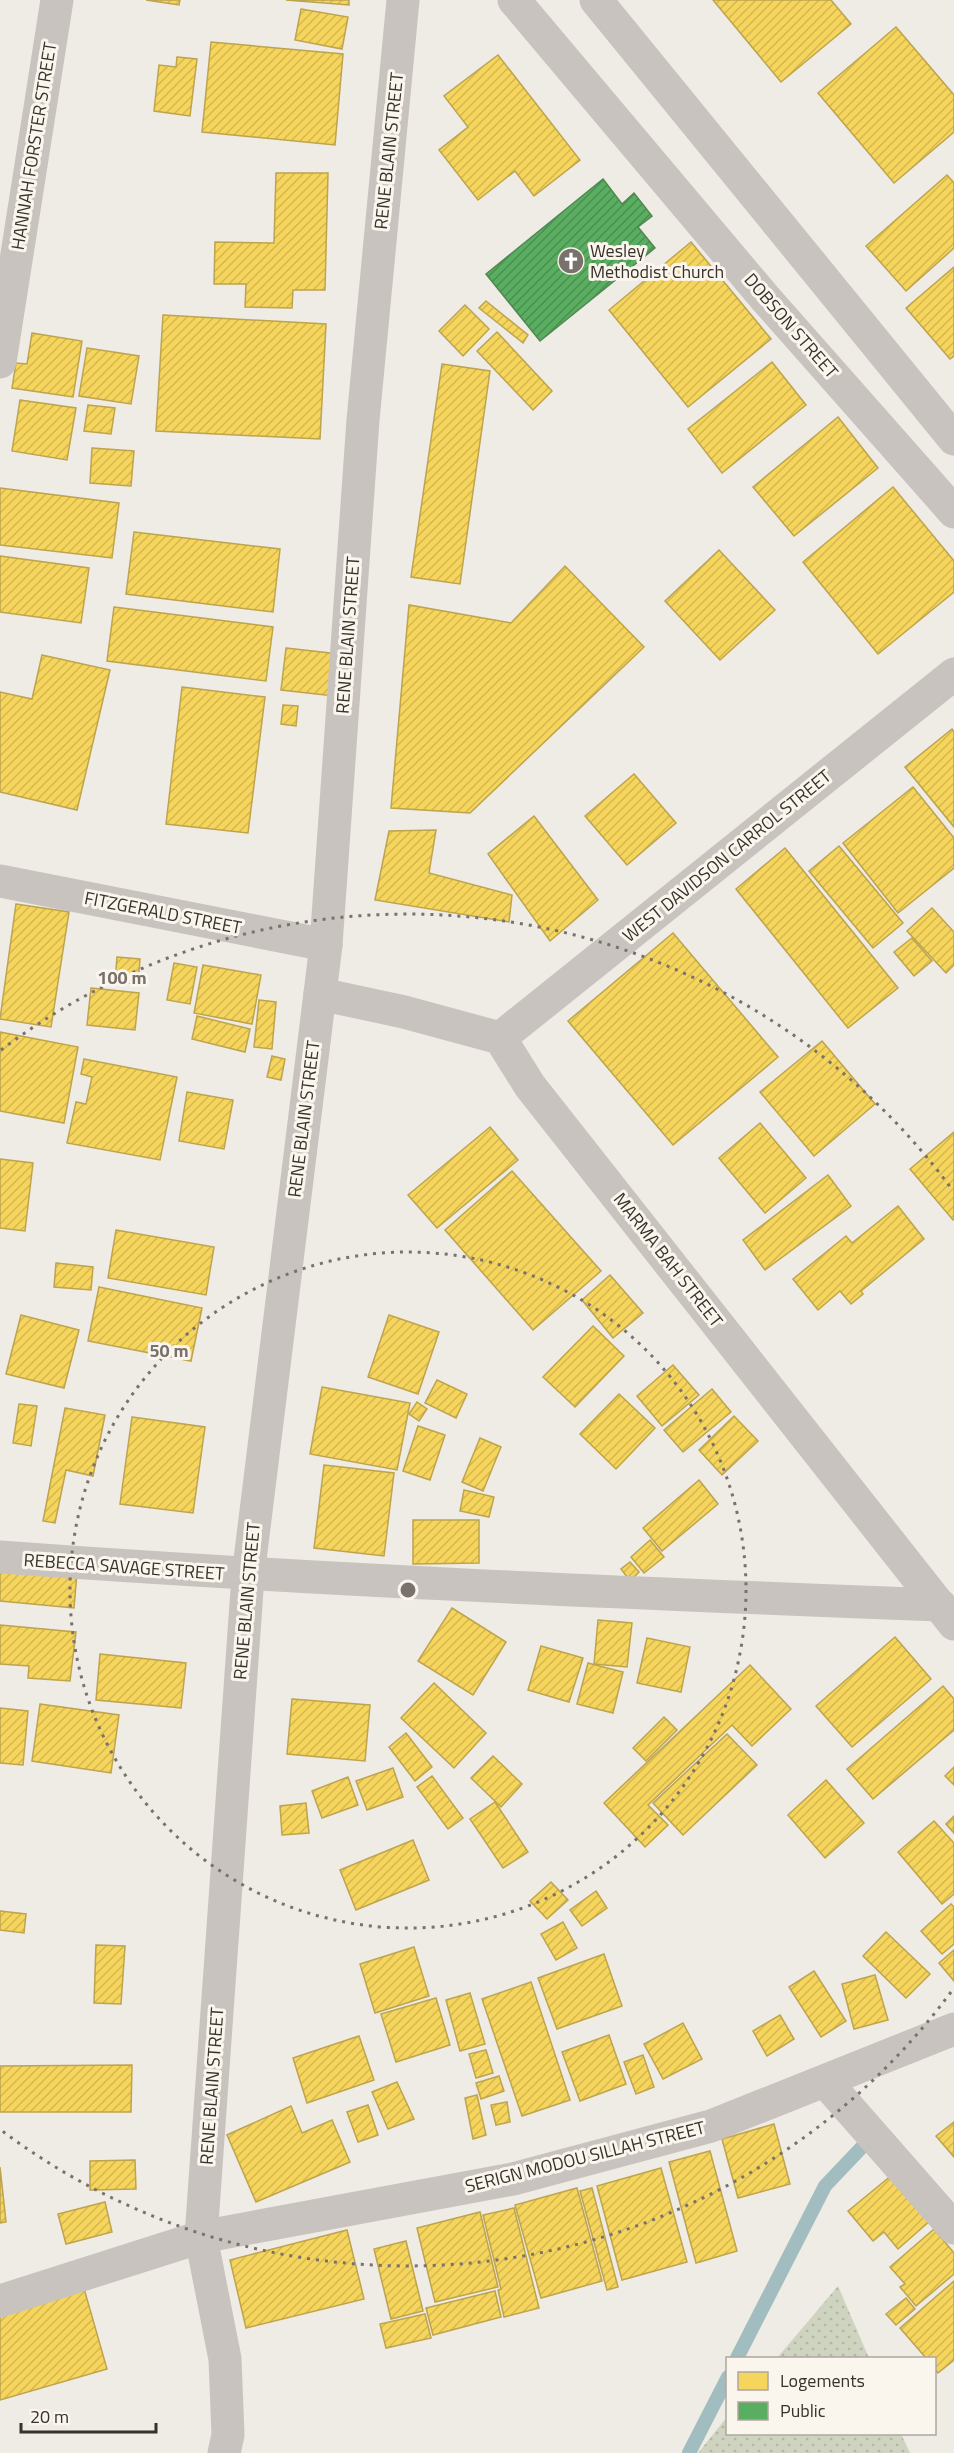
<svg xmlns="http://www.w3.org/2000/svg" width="954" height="2453" font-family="'Titillium Web',sans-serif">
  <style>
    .grass { fill: url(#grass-dots) }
    .homes { fill: url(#homes-hatch); stroke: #bda44d; stroke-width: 1.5 }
    .public { fill: url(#public-hatch); stroke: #508851; stroke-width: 1.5 }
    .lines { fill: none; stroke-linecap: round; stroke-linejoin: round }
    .stream { stroke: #a2bdbf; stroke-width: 14 }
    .minor { stroke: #c8c3be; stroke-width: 33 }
    .ring { fill: none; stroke: #79726c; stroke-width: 3; stroke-dasharray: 3 6 }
    .labels { text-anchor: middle; stroke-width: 6; stroke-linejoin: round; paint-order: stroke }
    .street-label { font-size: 18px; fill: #39312b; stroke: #faf5ed }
    .poi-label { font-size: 18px; fill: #39312b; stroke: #faf5ed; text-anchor: start }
    .centre { fill: #79726c; stroke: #faf5ed; stroke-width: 3 }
    .ring-label { font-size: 18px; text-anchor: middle; font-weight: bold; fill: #79726c; stroke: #faf5ed; stroke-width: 6; stroke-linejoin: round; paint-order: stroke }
  </style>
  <defs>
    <pattern id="grass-dots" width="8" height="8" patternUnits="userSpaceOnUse" patternTransform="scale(1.5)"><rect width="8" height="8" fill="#cfd4c0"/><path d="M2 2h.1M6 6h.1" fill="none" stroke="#b2b6a5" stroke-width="1.8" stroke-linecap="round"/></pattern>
    <pattern id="homes-hatch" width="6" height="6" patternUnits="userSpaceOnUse" patternTransform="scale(1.5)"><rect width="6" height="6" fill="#f6d55c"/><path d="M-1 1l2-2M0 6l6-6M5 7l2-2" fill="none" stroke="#d4b750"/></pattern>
    <pattern id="public-hatch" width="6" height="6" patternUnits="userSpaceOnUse" patternTransform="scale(1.5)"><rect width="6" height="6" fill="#5aae61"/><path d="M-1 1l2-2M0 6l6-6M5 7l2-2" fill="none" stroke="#4b8e50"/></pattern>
  </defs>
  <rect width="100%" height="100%" fill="#efebe5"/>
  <!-- grass -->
  <g class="grass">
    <polygon points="838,2286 869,2358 777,2358"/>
    <polygon points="727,2417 728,2434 901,2434 910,2453 698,2453"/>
  </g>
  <!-- homes -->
  <g class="homes">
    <polygon points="146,0 180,0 179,5"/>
    <polygon points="286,0 349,0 349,5"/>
    <polygon points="713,0 831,0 851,24 781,82"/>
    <polygon points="301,9 348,17 342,49 295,40"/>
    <polygon points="896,27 954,95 954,132 894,183 818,93"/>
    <polygon points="211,42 343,54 335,145 202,132"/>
    <polygon points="498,55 580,160 534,196 515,171 478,200 439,150 468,127 444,96"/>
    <polygon points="177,57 197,59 190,116 154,111 159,65 176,67"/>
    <polygon points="276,173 328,173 325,290 293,290 292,308 245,307 246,284 214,284 215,242 274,243"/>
    <polygon points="947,175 954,183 954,248 906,291 866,246"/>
    <polygon points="691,242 771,339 688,407 609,310"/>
    <polygon points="954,267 954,356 950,359 906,308"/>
    <polygon points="486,301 528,335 523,343 479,308"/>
    <polygon points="465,305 489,329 463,356 439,331"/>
    <polygon points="163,315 326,324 320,439 156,431"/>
    <polygon points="497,332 552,391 533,410 477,351"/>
    <polygon points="32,333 82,341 73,397 12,388 16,363 27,364"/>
    <polygon points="87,348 139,356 131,404 79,396"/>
    <polygon points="772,362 806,405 722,473 688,429"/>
    <polygon points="442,364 490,371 460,584 411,577"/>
    <polygon points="20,400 76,408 67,460 12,451"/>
    <polygon points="88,405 115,408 111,434 84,431"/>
    <polygon points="838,417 878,468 794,536 753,487"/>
    <polygon points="92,448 134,451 131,486 90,483"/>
    <polygon points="893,487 954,561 954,592 878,654 803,562"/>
    <polygon points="0,488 119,503 112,558 0,545"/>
    <polygon points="134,532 280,549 273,612 126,594"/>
    <polygon points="719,550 775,610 720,660 665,601"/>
    <polygon points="0,556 89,568 81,623 0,612"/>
    <polygon points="565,566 644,647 470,813 391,808 409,605 511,623"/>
    <polygon points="114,607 273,627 266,681 107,661"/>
    <polygon points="286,648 339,654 334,696 281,690"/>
    <polygon points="42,655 110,670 77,810 0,792 0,692 32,699"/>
    <polygon points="182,687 265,697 248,833 166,824"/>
    <polygon points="283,705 298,706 296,726 281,724"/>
    <polygon points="952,729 954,732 954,827 905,767"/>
    <polygon points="634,774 676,823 627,865 585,816"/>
    <polygon points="913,787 954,838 954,868 898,913 843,843"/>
    <polygon points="534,816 598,900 550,941 488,854"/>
    <polygon points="436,830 429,873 512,895 509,922 375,900 389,831"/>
    <polygon points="839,846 903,923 873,948 809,871"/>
    <polygon points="785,848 898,988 848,1028 736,889"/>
    <polygon points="16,904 69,912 51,1027 0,1019"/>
    <polygon points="932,908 954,932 954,965 946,973 907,931"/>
    <polygon points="673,933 778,1057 673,1145 568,1021"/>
    <polygon points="912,938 932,961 914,976 894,952"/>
    <polygon points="117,957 140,959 138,984 115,982"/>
    <polygon points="174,963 197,967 190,1004 167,1000"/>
    <polygon points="203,965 261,975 252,1024 194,1013"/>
    <polygon points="91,988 139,993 135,1030 87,1025"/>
    <polygon points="259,1000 276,1002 272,1049 254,1047"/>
    <polygon points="197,1016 250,1029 245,1052 192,1039"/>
    <polygon points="0,1032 78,1047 64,1123 0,1111"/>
    <polygon points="822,1041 875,1104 814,1156 760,1092"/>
    <polygon points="272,1056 285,1059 281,1080 267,1077"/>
    <polygon points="84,1059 177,1077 160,1160 67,1143 76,1102 86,1104 92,1077 81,1074"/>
    <polygon points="187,1092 233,1100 224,1149 179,1141"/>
    <polygon points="760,1123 806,1178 765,1213 719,1158"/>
    <polygon points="490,1127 518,1160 437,1228 408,1195"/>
    <polygon points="954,1132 954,1219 953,1220 910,1169"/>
    <polygon points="0,1159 33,1163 25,1231 0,1228"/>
    <polygon points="512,1171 601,1271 533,1330 445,1230"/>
    <polygon points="828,1175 851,1206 765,1270 743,1240"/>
    <polygon points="898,1206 924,1239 861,1291 863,1294 851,1304 840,1291 818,1310 793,1279 846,1236 852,1243"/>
    <polygon points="116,1230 214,1247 206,1295 108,1278"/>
    <polygon points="56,1263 93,1267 91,1290 54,1287"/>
    <polygon points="610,1275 643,1313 613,1338 582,1300"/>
    <polygon points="99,1287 202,1308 191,1361 88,1341"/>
    <polygon points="21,1315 79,1330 64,1388 6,1374"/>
    <polygon points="389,1315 439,1332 418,1394 368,1377"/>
    <polygon points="593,1326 624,1356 575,1407 543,1377"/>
    <polygon points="673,1365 699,1395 662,1426 637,1396"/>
    <polygon points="437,1380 467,1394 456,1418 425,1403"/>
    <polygon points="322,1387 410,1403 397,1470 310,1454"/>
    <polygon points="712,1389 731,1412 683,1452 664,1430"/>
    <polygon points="619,1394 655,1428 616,1469 580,1434"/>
    <polygon points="417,1402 427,1409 419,1421 409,1414"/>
    <polygon points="19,1404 37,1406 31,1446 13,1443"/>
    <polygon points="65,1408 105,1415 93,1476 66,1470 55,1523 43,1521"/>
    <polygon points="734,1416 758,1441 722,1475 699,1450"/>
    <polygon points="132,1417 205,1427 193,1513 120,1504"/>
    <polygon points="418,1426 445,1435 430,1480 403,1471"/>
    <polygon points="480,1438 501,1447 483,1491 462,1482"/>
    <polygon points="324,1465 394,1473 384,1556 314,1548"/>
    <polygon points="699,1480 718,1504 662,1551 643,1528"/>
    <polygon points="464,1490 494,1497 489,1517 460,1511"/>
    <polygon points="413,1520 479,1520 479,1563 413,1564"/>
    <polygon points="650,1540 664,1557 644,1573 631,1557"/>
    <polygon points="630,1562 639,1572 630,1581 621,1569"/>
    <polygon points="0,1565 77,1573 74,1608 0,1601"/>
    <polygon points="452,1608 506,1642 473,1695 418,1661"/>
    <polygon points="598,1620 632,1623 627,1667 594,1664"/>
    <polygon points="0,1625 76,1632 70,1681 28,1678 29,1666 0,1664"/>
    <polygon points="895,1637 931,1679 852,1747 816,1706"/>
    <polygon points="647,1638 690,1647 681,1692 637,1683"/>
    <polygon points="541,1646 583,1658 569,1702 528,1690"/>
    <polygon points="100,1654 186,1663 181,1708 96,1700"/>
    <polygon points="588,1663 623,1672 613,1713 577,1704"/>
    <polygon points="750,1665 791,1709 752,1746 732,1725 648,1805 668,1825 645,1847 604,1803"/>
    <polygon points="434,1683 486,1733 454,1768 401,1718"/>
    <polygon points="943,1686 954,1699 954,1730 873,1799 847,1769"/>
    <polygon points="292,1699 370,1705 365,1761 287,1754"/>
    <polygon points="40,1704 119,1715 111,1773 32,1761"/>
    <polygon points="0,1708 28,1711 23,1765 0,1763"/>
    <polygon points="664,1717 677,1730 646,1761 633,1748"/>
    <polygon points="406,1733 432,1767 415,1781 389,1747"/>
    <polygon points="727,1734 757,1765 683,1835 653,1803"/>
    <polygon points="493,1756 522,1784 501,1807 471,1778"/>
    <polygon points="954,1767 954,1785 945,1776"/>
    <polygon points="393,1768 403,1797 367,1810 356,1781"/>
    <polygon points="432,1776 463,1818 448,1829 417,1787"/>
    <polygon points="348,1777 358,1805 322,1818 312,1791"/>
    <polygon points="826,1780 864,1823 825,1858 788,1815"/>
    <polygon points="495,1802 528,1852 503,1868 470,1819"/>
    <polygon points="306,1803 309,1833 282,1835 280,1806"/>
    <polygon points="954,1816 954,1833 946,1824"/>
    <polygon points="934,1821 954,1843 954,1894 942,1904 898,1852"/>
    <polygon points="413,1840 429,1880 356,1910 340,1870"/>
    <polygon points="551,1882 568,1900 547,1919 530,1901"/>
    <polygon points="596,1891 607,1908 582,1926 570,1910"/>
    <polygon points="951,1904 954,1907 954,1944 942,1954 921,1931"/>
    <polygon points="0,1911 26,1914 24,1933 0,1930"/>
    <polygon points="563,1922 577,1948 556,1960 541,1934"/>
    <polygon points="886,1932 930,1974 906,1998 863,1956"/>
    <polygon points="96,1945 125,1946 121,2004 94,2003"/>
    <polygon points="414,1947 429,1996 375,2013 360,1964"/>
    <polygon points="954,1950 954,1981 939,1963"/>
    <polygon points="604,1954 622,2006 557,2029 538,1978"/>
    <polygon points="814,1971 846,2021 821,2037 789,1987"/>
    <polygon points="875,1975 888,2020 854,2029 842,1984"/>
    <polygon points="531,1982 570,2100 522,2116 482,1999"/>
    <polygon points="470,1993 485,2044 460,2051 446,2000"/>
    <polygon points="436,1998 450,2045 396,2062 381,2014"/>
    <polygon points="780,2015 794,2039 767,2056 753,2031"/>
    <polygon points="683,2023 702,2059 663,2079 644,2044"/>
    <polygon points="609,2035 626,2084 580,2101 562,2052"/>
    <polygon points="359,2036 374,2080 307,2103 293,2058"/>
    <polygon points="486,2050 493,2073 476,2078 469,2054"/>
    <polygon points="643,2055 654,2087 636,2094 624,2062"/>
    <polygon points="132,2065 131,2112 0,2112 0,2066"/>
    <polygon points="499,2076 504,2091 481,2099 476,2083"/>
    <polygon points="397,2082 414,2119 388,2129 372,2092"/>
    <polygon points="477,2095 486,2135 473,2139 465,2098"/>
    <polygon points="507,2102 510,2122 496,2125 491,2105"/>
    <polygon points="368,2105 378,2135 358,2142 347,2112"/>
    <polygon points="291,2106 302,2133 332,2120 350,2162 256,2202 227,2135"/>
    <polygon points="954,2122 954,2157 936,2136"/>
    <polygon points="774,2124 790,2184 738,2198 722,2139"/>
    <polygon points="710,2151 737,2251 696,2263 669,2162"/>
    <polygon points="135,2160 136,2189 90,2190 90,2161"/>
    <polygon points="0,2167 6,2222 0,2223"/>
    <polygon points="661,2168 687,2262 622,2280 597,2186"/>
    <polygon points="892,2175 931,2220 898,2249 884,2232 873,2241 848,2211"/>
    <polygon points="577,2188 602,2281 541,2298 515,2205"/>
    <polygon points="592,2188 618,2287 607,2290 580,2191"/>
    <polygon points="105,2202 112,2232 66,2244 58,2214"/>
    <polygon points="514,2208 539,2308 504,2317 498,2290 501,2289 483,2215"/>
    <polygon points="480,2212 498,2287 435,2302 417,2228"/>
    <polygon points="934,2229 954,2253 954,2274 916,2306 900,2287 905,2284 890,2267"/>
    <polygon points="347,2230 364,2299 246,2328 230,2260"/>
    <polygon points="406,2241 423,2311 391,2319 374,2249"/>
    <polygon points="954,2281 954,2360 938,2373 934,2368 934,2358 926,2358 900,2328"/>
    <polygon points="83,2285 107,2369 0,2400 0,2309"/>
    <polygon points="495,2291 501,2317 433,2335 426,2308"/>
    <polygon points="906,2298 915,2309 896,2325 886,2314"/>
    <polygon points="425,2314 431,2338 386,2348 380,2324"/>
  </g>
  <!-- public -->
  <polygon class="public" points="603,179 622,204 634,193 652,216 638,227 655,248 540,341 486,274"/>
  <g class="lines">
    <!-- stream -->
    <g class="stream">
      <polyline points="737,2358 825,2186 863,2146"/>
      <polyline points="689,2453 728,2377"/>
    </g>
    <!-- minor -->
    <g class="minor">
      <polyline points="514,0 765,298 954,512"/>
      <polyline points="596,0 954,439"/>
      <polyline points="0,362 57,0"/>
      <polyline points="0,881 326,945"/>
      <polyline points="320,994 404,1012 500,1038 530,1086 954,1624"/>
      <polyline points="500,1038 954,674"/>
      <path d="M 0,1557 C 313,1580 626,1593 940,1605"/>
      <polyline points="825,2081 954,2228"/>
      <polyline points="0,2301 201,2237 513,2179 711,2126 954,2029"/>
      <polyline points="224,2453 228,2435 225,2359 201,2237 248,1576 326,945 363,420 403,0"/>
    </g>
  </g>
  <!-- distance rings -->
  <g class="ring">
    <circle cx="408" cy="1590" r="338"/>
    <path d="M951 1992A676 676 0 0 1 1 2130M1 1050A676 676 0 0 1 951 1188"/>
  </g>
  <!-- icons -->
  <defs>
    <symbol id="church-disc" viewBox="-11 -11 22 22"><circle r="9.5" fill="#79726c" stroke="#faf5ed"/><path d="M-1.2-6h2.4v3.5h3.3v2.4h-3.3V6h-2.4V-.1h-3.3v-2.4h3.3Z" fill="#fff"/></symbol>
  </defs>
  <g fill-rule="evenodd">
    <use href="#church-disc" x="556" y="246" width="30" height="30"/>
  </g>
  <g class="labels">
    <!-- street labels -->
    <g class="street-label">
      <text transform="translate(34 146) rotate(-81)" y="6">HANNAH FORSTER STREET</text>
      <text transform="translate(389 151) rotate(-84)" y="6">RENE BLAIN STREET</text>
      <text transform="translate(791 326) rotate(49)" y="6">DOBSON STREET</text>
      <text transform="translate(348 635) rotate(-86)" y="6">RENE BLAIN STREET</text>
      <text transform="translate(727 856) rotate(-39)" y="6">WEST DAVIDSON CARROL STREET</text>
      <text transform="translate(163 913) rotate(11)" y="6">FITZGERALD STREET</text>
      <text transform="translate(304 1119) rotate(-83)" y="6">RENE BLAIN STREET</text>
      <text transform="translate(668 1260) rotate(52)" y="6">MARMA BAH STREET</text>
      <text transform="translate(124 1567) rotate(4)" y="6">REBECCA SAVAGE STREET</text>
      <text transform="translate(247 1601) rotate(-85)" y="6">RENE BLAIN STREET</text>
      <text transform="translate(212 2086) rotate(-86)" y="6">RENE BLAIN STREET</text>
      <text transform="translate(585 2157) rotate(-14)" y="6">SERIGN MODOU SILLAH STREET</text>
    </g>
    <!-- poi labels -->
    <g class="poi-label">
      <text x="590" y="257">Wesley<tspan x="590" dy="21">Methodist Church</tspan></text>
    </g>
  </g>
  <circle cx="408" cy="1590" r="9" class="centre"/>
  <g class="ring-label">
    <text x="122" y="984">100 m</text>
    <text x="169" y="1357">50 m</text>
  </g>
  <!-- legend -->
  <rect x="726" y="2357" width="210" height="78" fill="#faf5ed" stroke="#ada79f" stroke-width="1.5"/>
  <rect x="738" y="2372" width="30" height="18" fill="#f6d55c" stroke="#ada79f" stroke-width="1.5"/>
  <text x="780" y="2387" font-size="18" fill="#39312b">Logements</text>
  <rect x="738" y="2402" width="30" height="18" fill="#5aae61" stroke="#ada79f" stroke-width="1.5"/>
  <text x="780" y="2417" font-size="18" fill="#39312b">Public</text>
  <!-- scale -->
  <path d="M21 2423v9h135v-9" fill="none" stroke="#39312b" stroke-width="3"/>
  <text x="30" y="2423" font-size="18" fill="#39312b" stroke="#faf5ed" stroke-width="4.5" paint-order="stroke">20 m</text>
</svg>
